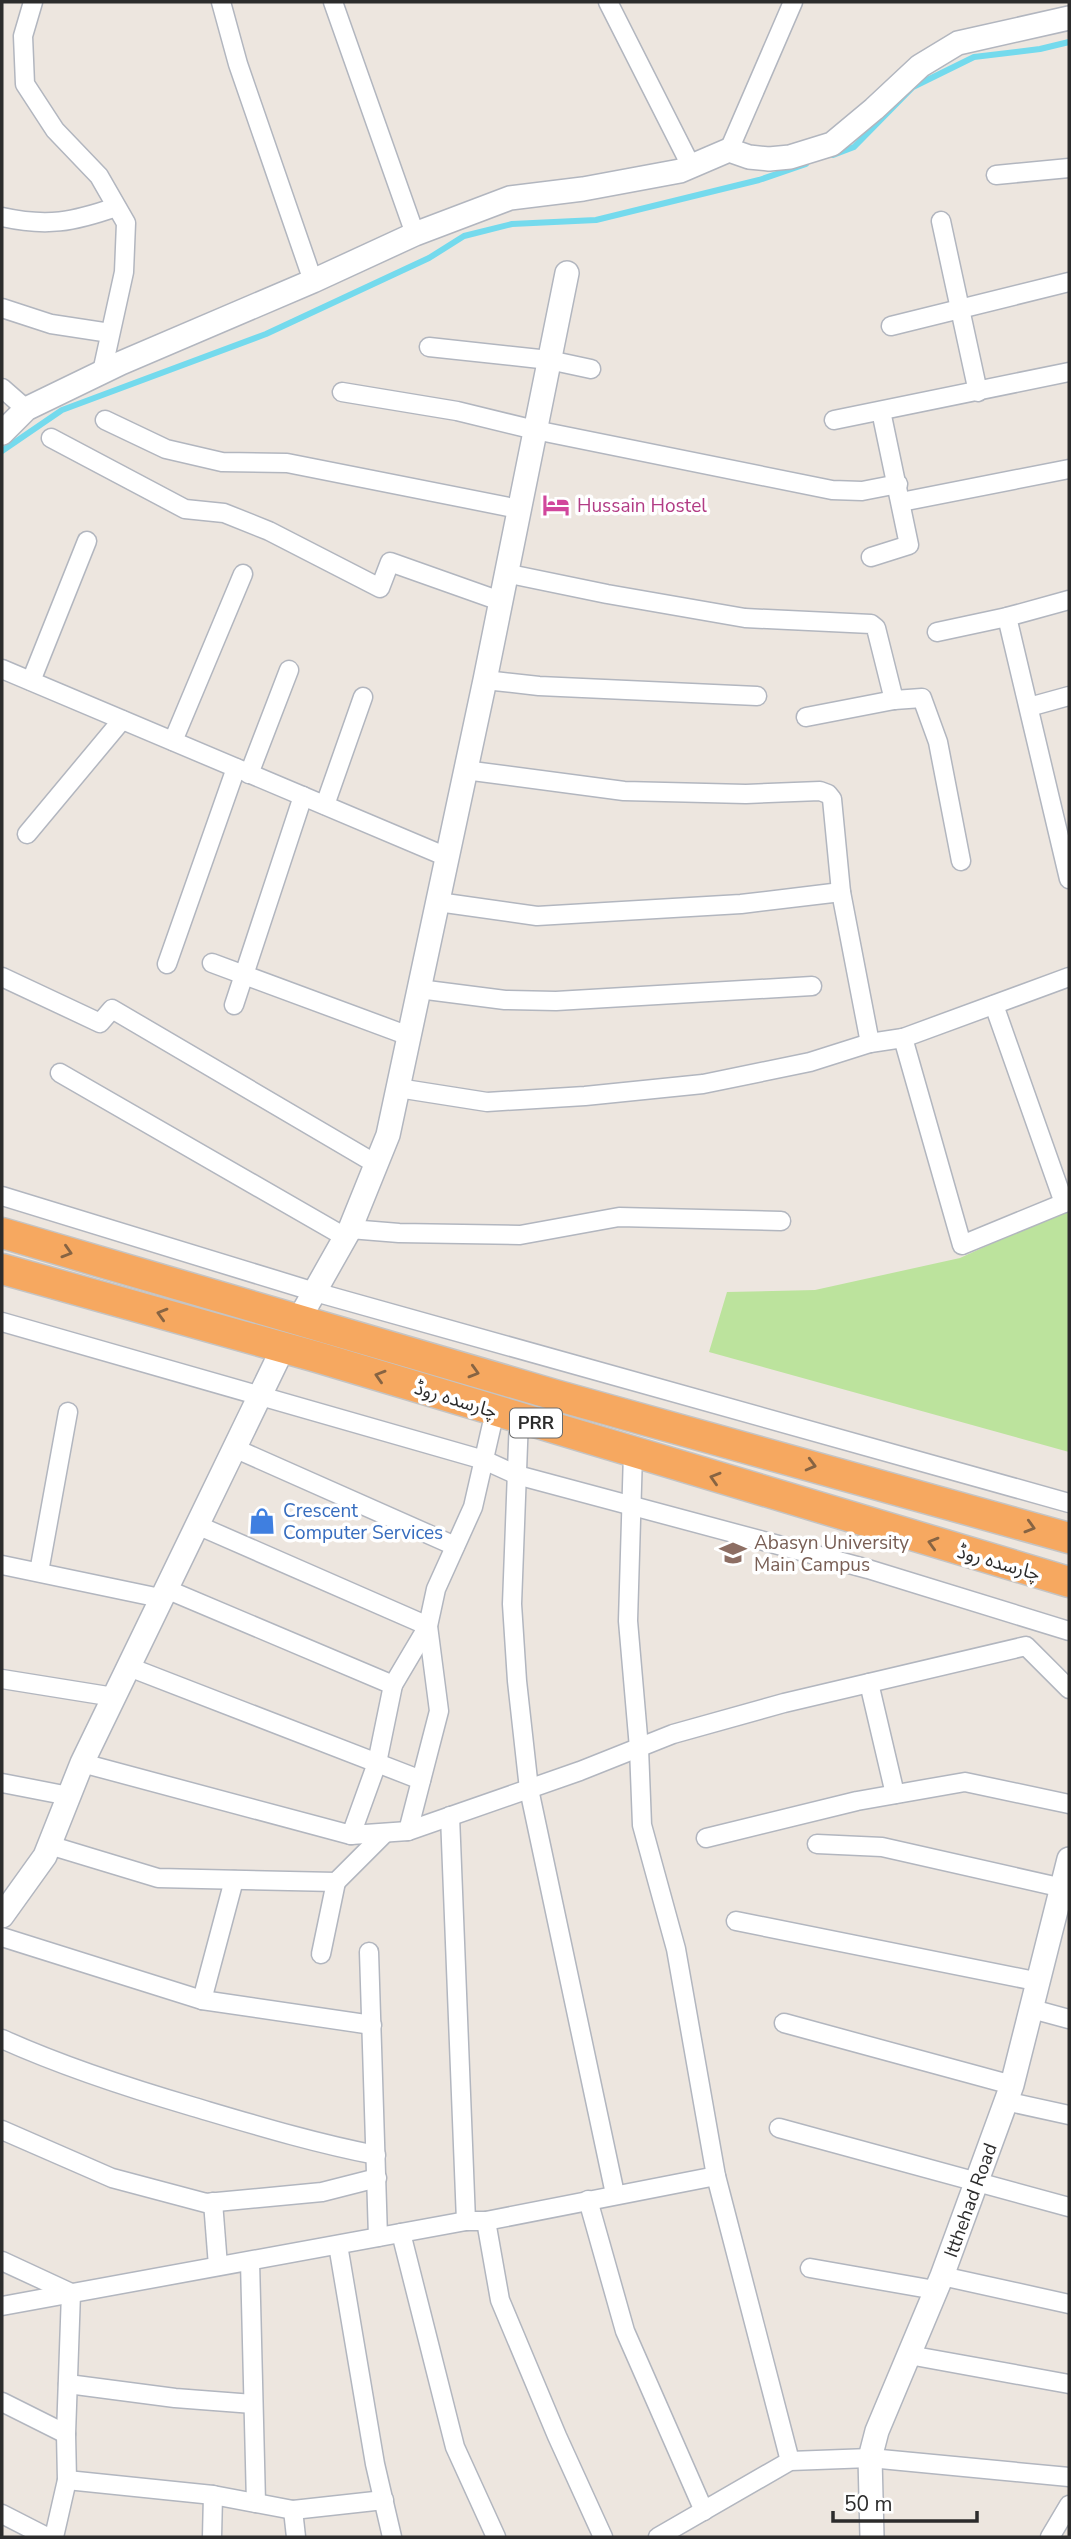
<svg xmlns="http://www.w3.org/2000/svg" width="1071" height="2539" font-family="'Nunito Sans','Noto Sans Arabic',sans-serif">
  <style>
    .green { fill: #bce39d }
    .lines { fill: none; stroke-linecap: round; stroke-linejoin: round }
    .stream { stroke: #74daed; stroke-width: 6 }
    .minor-casing { stroke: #b2b6bf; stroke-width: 21 }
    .tertiary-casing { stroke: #b2b6bf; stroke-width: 26 }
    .trunk-casing { stroke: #c4c4c4; stroke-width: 33 }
    .minor { stroke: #fff; stroke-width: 18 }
    .tertiary { stroke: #fff; stroke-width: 23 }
    .trunk { stroke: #f6a860; stroke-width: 30 }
    .oneway { stroke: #876443 }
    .labels { text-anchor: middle; stroke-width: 7; stroke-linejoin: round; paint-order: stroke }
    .shield { fill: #fff; stroke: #6b6b6b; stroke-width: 2 }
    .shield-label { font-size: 18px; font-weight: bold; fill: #2c2c2c }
    .hotel-label { font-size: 19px; fill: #b23c85; stroke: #fff; text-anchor: start }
    .street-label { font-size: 19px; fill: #2c2c2c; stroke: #fff }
    .shop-label { font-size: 19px; fill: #366cbe; stroke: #fff; text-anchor: start }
    .education-label { font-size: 19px; fill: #785e54; stroke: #fff; text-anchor: start }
  </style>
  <rect width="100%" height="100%" fill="#ede6df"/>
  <!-- green -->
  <polygon class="green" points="1069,1208 1069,1452 709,1352 727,1292 815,1290 960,1258"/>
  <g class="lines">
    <!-- stream -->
    <g class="stream">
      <polyline points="833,155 854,147 913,87 974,57 1040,49 1069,42"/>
      <polyline points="2,451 62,410 266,334 429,258 464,236 512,224 596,220 759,180 806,164"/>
    </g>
    <defs>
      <g id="minor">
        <polyline points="33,2 23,36 25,84 55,130 99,176 126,223 124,272 102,372"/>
        <polyline points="221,2 238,64 313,281"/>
        <polyline points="333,2 415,234"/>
        <polyline points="608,2 691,166"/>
        <polyline points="729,150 793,2"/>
        <polyline points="996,175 1069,168"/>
        <path d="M 2,217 C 47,227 73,222 116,207"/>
        <polyline points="941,221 978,392"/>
        <polyline points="2,308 51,324 110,333"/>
        <polyline points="891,326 1069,282"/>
        <polyline points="429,347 549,360 591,369"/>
        <polyline points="2,388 26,409"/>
        <polyline points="342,392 457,411 535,430 832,490 862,491 898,484"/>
        <polyline points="105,420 166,449 222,462 287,463 519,509"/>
        <polyline points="834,420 1069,372"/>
        <polyline points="51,438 185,509 224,513 269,531 380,588 390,562 500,601"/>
        <polyline points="901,502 1069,469"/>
        <polyline points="871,557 909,545 881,411"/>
        <polyline points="505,573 607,594 745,618 871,624 876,628 894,700"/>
        <polyline points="1007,617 1069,879"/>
        <polyline points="937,632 1007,617 1069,600"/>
        <polyline points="2,669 447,857"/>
        <polyline points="485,680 539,686 757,696"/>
        <polyline points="31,681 87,541"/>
        <polyline points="1029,707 1069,696"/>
        <polyline points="806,717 894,700 922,698 938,742 961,861"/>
        <polyline points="173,741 243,574"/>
        <polyline points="465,770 624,791 746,794 820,791 828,794 832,799 841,892"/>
        <polyline points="249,774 289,670"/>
        <polyline points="325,805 363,697"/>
        <polyline points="27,834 122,720"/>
        <polyline points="438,902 537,916 741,904 841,892 870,1043 903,1038 962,1245 1069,1201"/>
        <polyline points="212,963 409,1036"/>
        <polyline points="167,964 236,768"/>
        <polyline points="2,977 100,1023 112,1009 376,1164"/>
        <polyline points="419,989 505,1000 556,1001 812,986"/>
        <polyline points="234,1005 303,796"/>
        <polyline points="994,1005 1064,1203"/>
        <polyline points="903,1038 1069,977"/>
        <polyline points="60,1073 345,1237"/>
        <polyline points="398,1088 487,1102 585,1096 703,1084 810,1062 870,1043"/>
        <polyline points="2,1196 315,1292 1069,1503"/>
        <polyline points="350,1229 399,1233 520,1235 619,1217 781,1221"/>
        <polyline points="2,1322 484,1460 517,1475 868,1569 1069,1631"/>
        <polyline points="519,1418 512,1604 517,1681 529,1789 615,2194"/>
        <polyline points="234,1448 455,1546"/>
        <polyline points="633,1453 628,1621 639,1748 642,1825 676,1949 716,2176 790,2461"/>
        <polyline points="2,1565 160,1598"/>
        <polyline points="39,1572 68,1412"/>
        <polyline points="166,1589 393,1685 428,1626 197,1525"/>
        <polyline points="129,1667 421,1780"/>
        <polyline points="2,1679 114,1697"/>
        <polyline points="869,1683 895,1794"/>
        <polyline points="82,1763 351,1835 377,1763 393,1685"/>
        <polyline points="2,1783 69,1796"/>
        <polyline points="450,1816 466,2221"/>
        <polyline points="408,1831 439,1711 428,1626 436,1589 473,1507 495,1411"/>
        <polyline points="351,1835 408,1831 580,1771 673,1734 784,1703 1026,1646 1069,1689"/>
        <polyline points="706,1838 857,1801 965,1782 1069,1804"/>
        <polyline points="817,1844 882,1847 1063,1888"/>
        <polyline points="49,1845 158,1878 336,1882 385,1833"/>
        <polyline points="736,1921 1040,1982"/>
        <polyline points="2,1937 202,2000 372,2025"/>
        <polyline points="369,1952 378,2237"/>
        <polyline points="321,1954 336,1882"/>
        <polyline points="202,2000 234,1880"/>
        <polyline points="1032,2009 1069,2019"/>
        <polyline points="784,2023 1012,2085"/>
        <path d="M 2,2039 C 64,2067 129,2088 194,2107 C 255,2125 314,2143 376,2155"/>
        <polyline points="1005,2101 1069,2115"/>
        <polyline points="779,2128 1069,2207"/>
        <polyline points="2,2130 112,2178 206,2203 322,2192 377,2178"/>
        <polyline points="588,2200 625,2331 704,2511"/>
        <polyline points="213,2202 218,2266"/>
        <polyline points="486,2221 500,2300 557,2436 603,2537"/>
        <polyline points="401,2233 455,2447 496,2537"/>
        <polyline points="338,2245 375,2464 392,2537"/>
        <polyline points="2,2261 71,2293 66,2434 67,2480 54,2537"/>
        <polyline points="250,2261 256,2503"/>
        <polyline points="810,2268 935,2290"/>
        <polyline points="942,2276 1069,2304"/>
        <polyline points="2,2306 466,2221 486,2221 716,2176"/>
        <polyline points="909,2355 1069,2384"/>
        <polyline points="68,2384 175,2398 253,2404"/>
        <polyline points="2,2402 66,2434"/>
        <polyline points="67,2480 213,2495 293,2510 384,2500"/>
        <polyline points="293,2510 296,2537"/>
        <polyline points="2,2514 47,2537"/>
        <polyline points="212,2537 213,2495"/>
        <polyline points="658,2537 790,2461 870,2458 1069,2477"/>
        <polyline points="1050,2537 1069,2505"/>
      </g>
      <g id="tertiary">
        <polyline points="2,433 26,409 121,363 313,281 415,234 510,198 583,189 680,171 729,150 749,157 769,159 790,157 832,144 874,109 920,66 958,43 1069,18"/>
        <polyline points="298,1321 350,1229 388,1135 485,680 567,273"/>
        <polyline points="2,1916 45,1856 82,1763 283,1348"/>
        <polyline points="872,2537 870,2458 877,2431 942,2276 1012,2085 1069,1859"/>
      </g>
      <g id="trunk">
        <polyline points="2,1233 555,1395 1069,1538"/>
        <polyline points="2,1269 317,1357 1069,1582"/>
      </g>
    </defs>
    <!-- minor casing -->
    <use href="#minor" class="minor-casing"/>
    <!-- tertiary casing -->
    <use href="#tertiary" class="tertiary-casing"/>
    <!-- trunk casing -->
    <use href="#trunk" class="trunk-casing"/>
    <!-- minor -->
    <use href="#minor" class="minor"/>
    <!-- tertiary -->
    <use href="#tertiary" class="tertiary"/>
    <!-- trunk -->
    <use href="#trunk" class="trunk"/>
  </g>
  <!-- one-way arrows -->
  <defs><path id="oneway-chevron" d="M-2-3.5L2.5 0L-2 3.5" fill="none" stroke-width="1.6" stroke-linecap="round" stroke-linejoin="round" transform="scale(1.75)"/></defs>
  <g class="oneway">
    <use href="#oneway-chevron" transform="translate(67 1252) rotate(17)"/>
    <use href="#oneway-chevron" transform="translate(162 1314) rotate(-164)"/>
    <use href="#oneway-chevron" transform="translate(474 1372) rotate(16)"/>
    <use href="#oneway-chevron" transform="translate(380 1376) rotate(-163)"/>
    <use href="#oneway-chevron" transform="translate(811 1465) rotate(15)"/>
    <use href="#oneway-chevron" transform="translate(715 1478) rotate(-163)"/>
    <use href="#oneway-chevron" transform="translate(1030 1527) rotate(16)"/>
    <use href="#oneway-chevron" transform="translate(933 1543) rotate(-164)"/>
  </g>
  <!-- icons -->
  <defs>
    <symbol id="hotel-bare" viewBox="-9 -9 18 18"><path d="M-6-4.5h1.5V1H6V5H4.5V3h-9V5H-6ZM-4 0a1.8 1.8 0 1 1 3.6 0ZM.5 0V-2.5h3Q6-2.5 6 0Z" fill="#d1479c" stroke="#fff" stroke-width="2.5" paint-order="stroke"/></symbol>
    <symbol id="shop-bare" viewBox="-9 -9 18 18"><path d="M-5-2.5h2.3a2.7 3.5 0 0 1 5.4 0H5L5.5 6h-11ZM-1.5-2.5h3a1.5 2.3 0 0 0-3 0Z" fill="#3f7fe0" stroke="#fff" stroke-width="2.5" paint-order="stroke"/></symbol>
    <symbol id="university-bare" viewBox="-9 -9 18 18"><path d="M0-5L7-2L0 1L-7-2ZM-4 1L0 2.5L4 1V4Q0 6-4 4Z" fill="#8d6e63" stroke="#fff" stroke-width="2.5" paint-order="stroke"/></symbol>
  </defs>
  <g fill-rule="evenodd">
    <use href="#hotel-bare" x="537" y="486" width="38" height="38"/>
    <use href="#shop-bare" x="243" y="1502" width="38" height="38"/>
    <use href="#university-bare" x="714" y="1534" width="38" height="38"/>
  </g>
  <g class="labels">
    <!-- shield labels -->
    <rect class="shield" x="510" y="1408.5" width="52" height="29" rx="5"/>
    <g class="shield-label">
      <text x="536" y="1429">PRR</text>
    </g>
    <!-- hotel labels -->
    <g class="hotel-label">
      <text x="577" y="512">Hussain Hostel</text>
    </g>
    <!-- street labels -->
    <g class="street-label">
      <text transform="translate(456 1399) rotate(17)" y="7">چارسدہ روڈ</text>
      <text transform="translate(999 1562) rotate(16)" y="7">چارسدہ روڈ</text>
      <text transform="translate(970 2200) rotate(-70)" y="7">Itthehad Road</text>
    </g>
    <!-- shop labels -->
    <g class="shop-label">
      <text x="283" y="1517">Crescent<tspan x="283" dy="22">Computer Services</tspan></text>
    </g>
    <!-- education labels -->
    <g class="education-label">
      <text x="754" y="1549">Abasyn University<tspan x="754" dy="22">Main Campus</tspan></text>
    </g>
  </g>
  <!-- border -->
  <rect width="1071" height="2539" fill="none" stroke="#2c2c2c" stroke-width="7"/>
  <!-- scale -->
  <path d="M833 2511v10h144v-10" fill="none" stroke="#2c2c2c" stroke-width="3.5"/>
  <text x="844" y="2511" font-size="21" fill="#2c2c2c" stroke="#ffffff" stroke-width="5" paint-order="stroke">50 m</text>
</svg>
